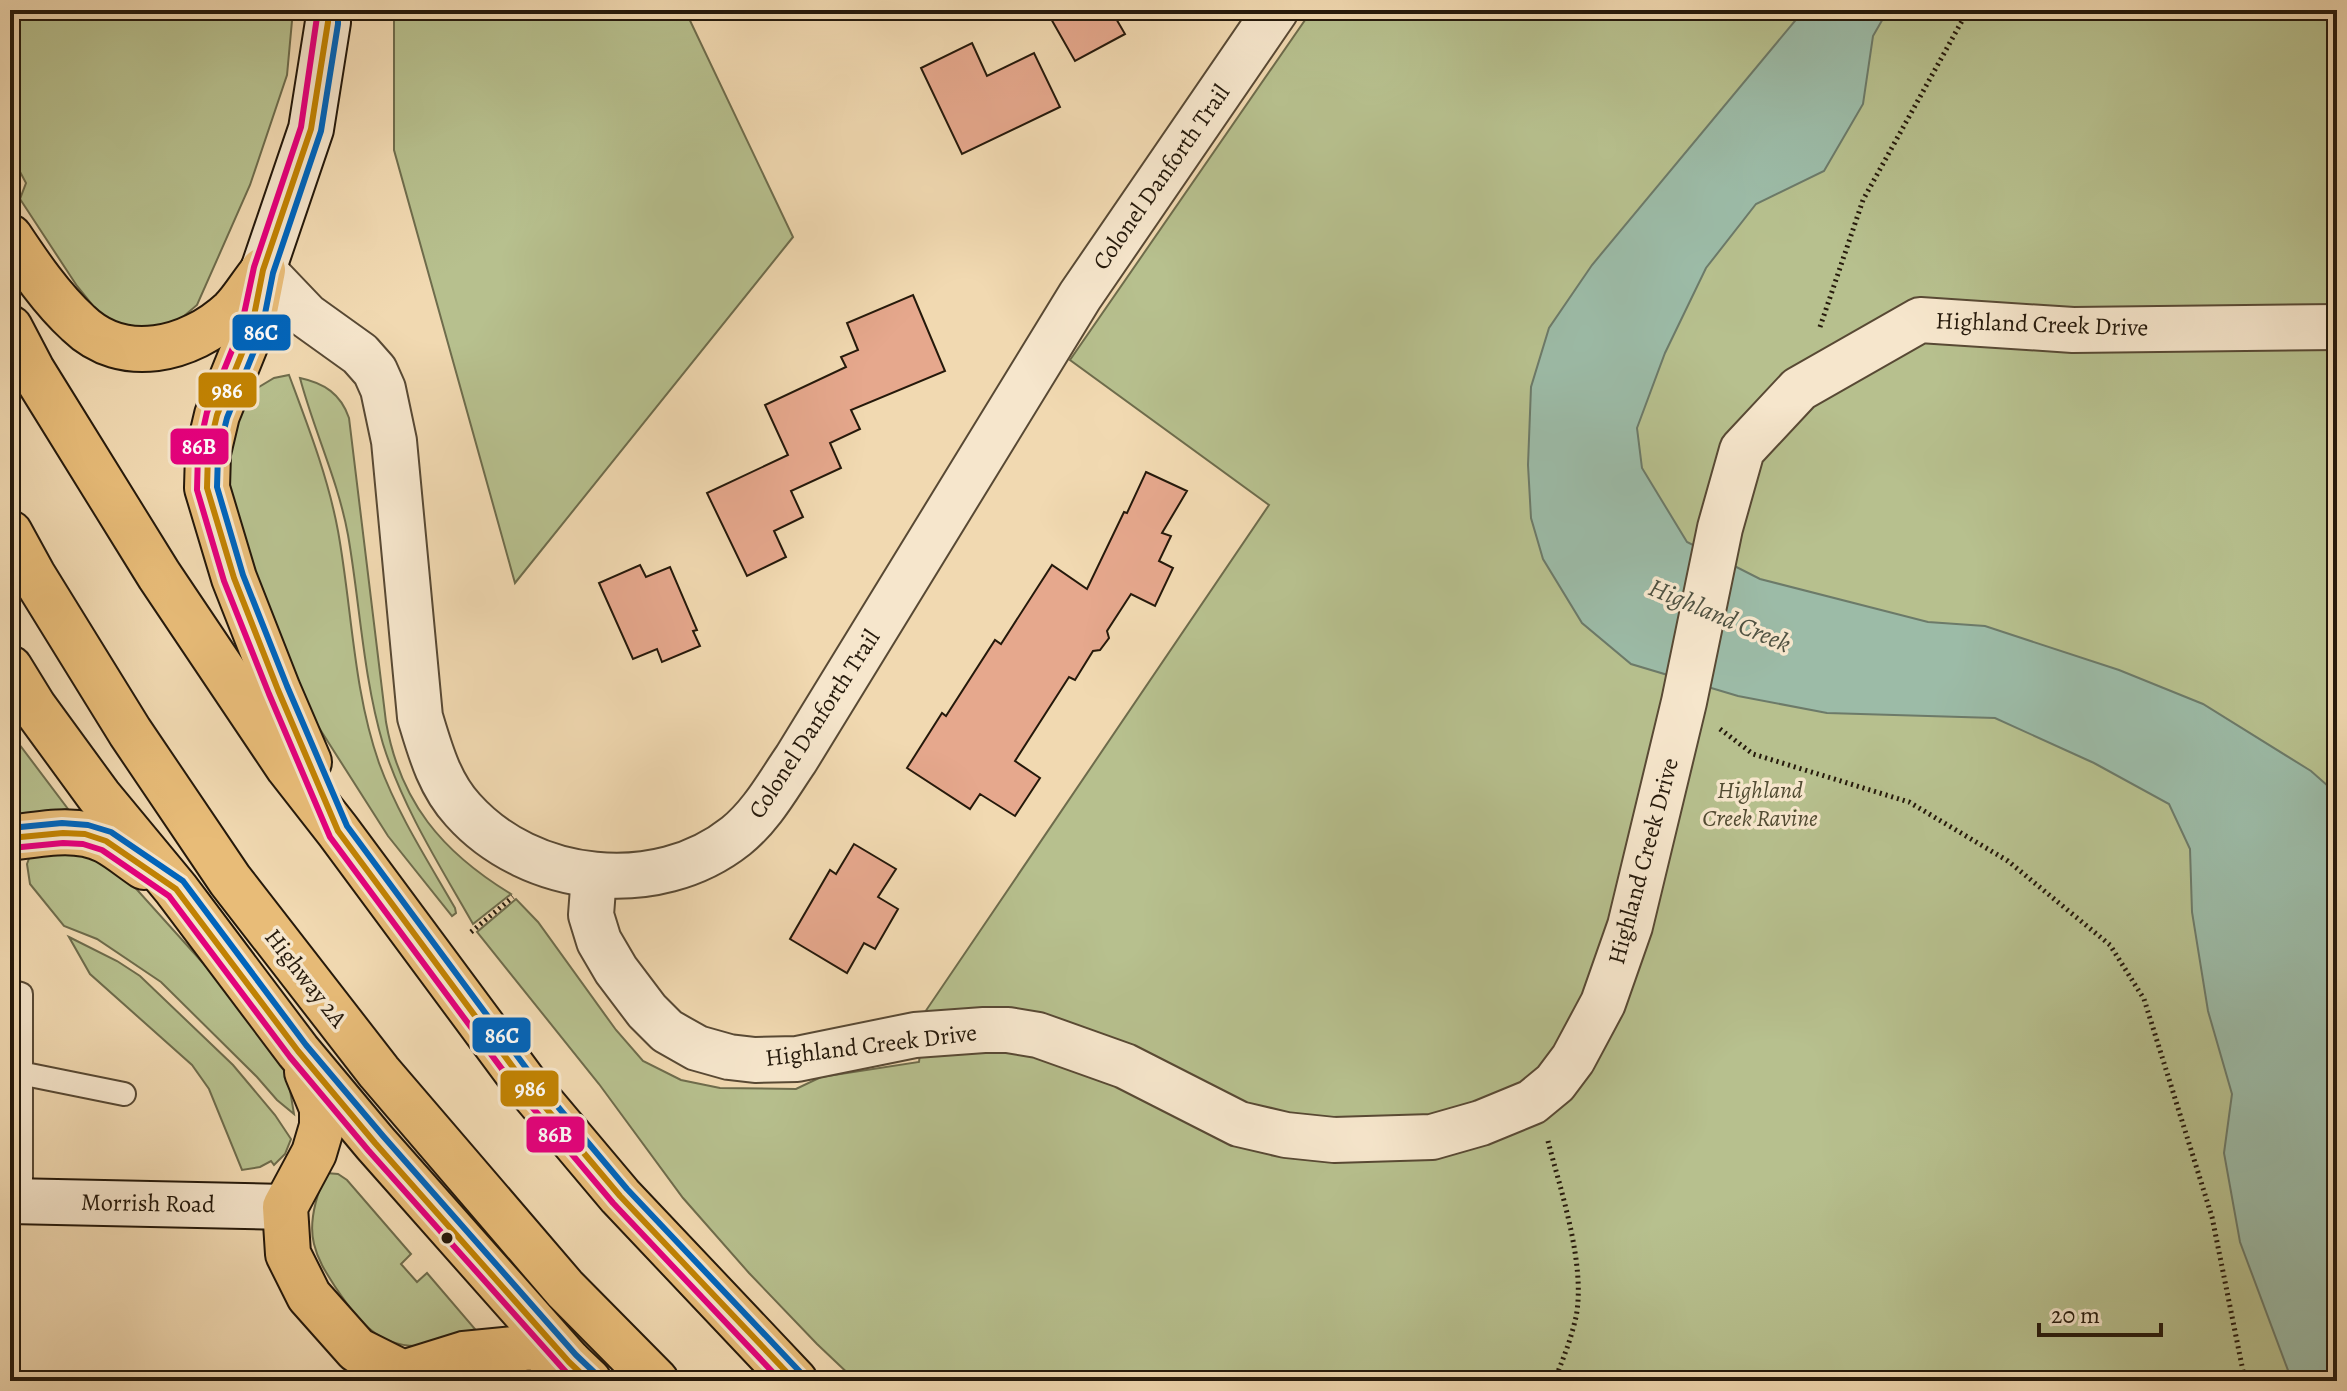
<svg xmlns="http://www.w3.org/2000/svg" width="2347" height="1391" font-family="Alegreya,serif">
  <style>
    .green { fill: #b7c08e; stroke: #6e6c4c; stroke-width: 2 }
    .water { fill: #9cbba7; stroke: #6c7a69; stroke-width: 2 }
    .building { fill: #e6a88d; stroke: #25190b; stroke-width: 2 }
    .lines { fill: none; stroke-linecap: round; stroke-linejoin: round }
    .lane-casing { stroke: #584934; stroke-width: 26 }
    .street-casing { stroke: #584934; stroke-width: 48 }
    .secondary-casing { stroke: #25190b; stroke-width: 48 }
    .primary-casing { stroke: #25190b; stroke-width: 48 }
    .path { stroke: #25190b; stroke-width: 5; stroke-dasharray: 2 4; stroke-linecap: butt }
    .lane { stroke: #f6e6cc; stroke-width: 22 }
    .street { stroke: #f6e6cc; stroke-width: 44 }
    .secondary { stroke: #f6e6cc; stroke-width: 44 }
    .primary { stroke: #e8bc78; stroke-width: 44 }
    .bus-1-casing { stroke: #f6e6cc; stroke-width: 12 }
    .bus-2-casing { stroke: #f6e6cc; stroke-width: 12 }
    .bus-3-casing { stroke: #f6e6cc; stroke-width: 12 }
    .bus-1 { stroke: #c28303; stroke-width: 6 }
    .bus-2 { stroke: #e5007d; stroke-width: 6 }
    .bus-3 { stroke: #0065bd; stroke-width: 6 }
    .bus-dot { fill: #25190b; stroke: #f6e6cc; stroke-width: 3 }
    .labels { text-anchor: middle; stroke-width: 7; stroke-linejoin: round; paint-order: stroke }
    .street-label { font-size: 24px; fill: #25190b; stroke: #f6e6cc }
    .park-label { font-size: 24px; font-style: italic; fill: #514b32; stroke: #f6e6cc }
    .water-label { font-size: 26px; font-style: italic; fill: #4f5242; stroke: #f6e6cc }
    .line-badge { stroke: #f6e6cc; stroke-width: 3 }
    .badge-label { font-size: 22px; text-anchor: middle; font-weight: bold; fill: #fff }
  </style>
  <rect width="100%" height="100%" fill="#f1d9b1"/>
  <filter id="stains"><feTurbulence type="fractalNoise" baseFrequency=".0025" numOctaves="4"/><feColorMatrix values="0 0 0 0 .2 0 0 0 0 .09 0 0 0 0 .02 0 0 0 .5 -.17"/></filter>
  <radialGradient id="worn" r=".72"><stop offset=".6" stop-color="#630" stop-opacity="0"/><stop offset="1" stop-color="#630" stop-opacity=".3"/></radialGradient>
  <!-- green -->
  <g class="green">
    <polygon points="10,10 293,10 287,75 250,185 197,305 184,316 168,326 133,330 102,317 77,286 20,199 26,183 10,153"/>
    <polygon points="394,10 685,10 793,237 515,583 394,150"/>
    <polygon points="1312,10 2337,10 2337,1381 856,1381 817,1344 749,1273 683,1198 599,1084 477,932 516,899 538,922 616,1030 643,1061 681,1080 720,1088 796,1089 821,1077 919,1062 925,1012 1269,505 1070,360"/>
    <path d="M 289,375 C 308,426 328,477 338,531 C 352,608 353,689 379,763 C 398,815 428,861 455,908 L 456,913 L 452,916 L 388,836 L 302,701 L 287,669 L 230,501 L 228,458 L 233,427 L 245,403 L 259,387 L 274,378 Z"/>
    <path d="M 300,378 C 324,383 341,394 349,418 L 386,722 C 400,802 442,852 511,894 L 473,924 C 440,866 403,808 383,744 C 363,676 360,604 348,535 C 338,480 314,431 300,378 Z"/>
    <polygon points="10,732 68,809 10,818"/>
    <polygon points="31,853 86,853 131,883 229,992 282,1061 290,1090 294,1114 277,1100 257,1077 161,982 97,939 64,926 30,884 27,864"/>
    <polygon points="69,937 117,961 140,976 233,1065 275,1115 291,1139 285,1154 274,1165 271,1161 260,1167 242,1170 209,1089 192,1065 90,974"/>
    <path d="M 326,1173 L 338,1174 L 347,1180 L 411,1254 L 401,1264 L 417,1282 L 427,1273 L 475,1329 C 456,1337 437,1347 416,1346 C 377,1346 356,1318 336,1288 C 327,1274 318,1261 314,1244 C 308,1221 317,1194 326,1173 Z"/>
  </g>
  <!-- water -->
  <polygon class="water" points="1804,10 1888,10 1873,36 1863,104 1824,171 1756,204 1706,268 1665,353 1637,428 1642,468 1687,542 1760,579 1928,622 1985,626 2119,670 2203,704 2311,771 2337,794 2337,1381 2292,1381 2240,1242 2224,1153 2232,1094 2208,1011 2192,912 2190,849 2169,804 2094,763 1995,718 1827,713 1738,696 1631,664 1582,623 1543,559 1531,518 1528,465 1531,387 1549,328 1592,265"/>
  <!-- building -->
  <g class="building">
    <polygon points="1046,10 1111,10 1125,34 1075,61"/>
    <polygon points="972,43 987,76 1034,53 1060,107 962,154 921,68"/>
    <polygon points="913,295 945,371 851,410 860,429 830,443 841,468 791,491 803,517 774,531 786,557 747,576 707,493 788,455 765,405 846,367 841,357 858,350 847,323"/>
    <polygon points="1146,472 1187,491 1162,533 1171,536 1159,561 1173,568 1155,606 1131,594 1107,631 1109,638 1100,650 1093,651 1075,680 1069,677 1015,761 1040,778 1015,816 980,794 970,809 907,768 942,713 946,716 995,640 1001,644 1052,565 1087,589 1124,512 1127,513"/>
    <polygon points="640,565 646,577 670,567 697,630 693,631 700,646 662,662 657,649 633,659 599,583"/>
    <polygon points="854,844 896,869 878,897 898,909 875,949 864,943 847,973 790,939 830,870 836,874"/>
  </g>
  <g class="lines">
    <defs>
      <g id="lane">
        <polyline points="10,991 21,994 21,1201"/>
        <polyline points="20,1073 124,1094"/>
      </g>
      <g id="street">
        <path d="M 263,270 L 307,316 L 360,354 L 375,371 L 383,389 L 394,441 L 420,717 C 430,750 439,784 463,810 C 530,885 657,899 736,836 C 762,815 778,785 796,759 L 1080,296 L 1276,10"/>
        <polyline points="594,875 591,915 599,941 616,970 647,1011 667,1031 697,1048 729,1057 755,1060 797,1059 915,1035 984,1030 1008,1030 1038,1035 1125,1066 1239,1124 1286,1135 1334,1140 1432,1137 1481,1123 1532,1102 1555,1083 1573,1059 1603,1003 1630,926 1684,702 1720,528 1742,450 1799,389 1920,320 2073,330 2337,327"/>
      </g>
      <g id="secondary">
        <polyline points="263,270 311,129 328,22 328,10"/>
        <polyline points="10,1201 285,1207"/>
      </g>
      <g id="primary">
        <path d="M 10,237 C 30,267 51,298 78,323 C 123,367 190,350 232,311 C 243,300 252,284 262,272"/>
        <polyline points="263,270 251,331 217,415 208,453 207,488 234,578 278,690 309,762"/>
        <polyline points="10,328 32,370 159,575 288,767 338,831 524,1082 620,1196 795,1381"/>
        <polyline points="10,533 33,575 130,732 230,880 379,1072 565,1289 656,1381"/>
        <polyline points="10,668 34,707 99,796 176,889 298,1051 375,1143 569,1362 589,1381"/>
        <path d="M 10,838 C 41,834 77,826 106,841 C 119,848 132,859 144,867"/>
        <polyline points="307,1072 322,1108 322,1126 314,1153 285,1207 288,1254 309,1296 357,1350 403,1373 464,1354 533,1347 569,1362"/>
      </g>
    </defs>
    <!-- lane casing -->
    <use href="#lane" class="lane-casing"/>
    <!-- street casing -->
    <use href="#street" class="street-casing"/>
    <!-- secondary casing -->
    <use href="#secondary" class="secondary-casing"/>
    <!-- primary casing -->
    <use href="#primary" class="primary-casing"/>
    <!-- path -->
    <g class="path">
      <polyline points="1820,327 1863,200 1968,10"/>
      <polyline points="1720,729 1753,754 1909,802 2008,861 2110,945 2144,999 2212,1217 2245,1381"/>
      <polyline points="471,932 513,897"/>
      <path d="M 1548,1141 C 1561,1192 1586,1265 1576,1317 C 1571,1339 1563,1360 1554,1381"/>
    </g>
    <!-- lane -->
    <use href="#lane" class="lane"/>
    <!-- street -->
    <use href="#street" class="street"/>
    <!-- secondary -->
    <use href="#secondary" class="secondary"/>
    <!-- primary -->
    <use href="#primary" class="primary"/>
    <defs>
      <g id="bus-1">
        <polyline points="328,10 328,22 311,129 263,270 251,331 217,415 208,453 207,488 234,578 278,690 338,831 524,1082 620,1196 795,1381"/>
        <polyline points="10,838 63,833 85,834 106,841 176,889 298,1051 375,1143 569,1362 589,1381"/>
      </g>
      <g id="bus-2">
        <polyline points="318,10 301,127 254,267 241,328 207,412 198,452 197,490 224,581 269,694 330,837 516,1088 613,1203 781,1381"/>
        <polyline points="11,848 63,843 83,844 102,850 169,896 290,1057 368,1150 574,1381"/>
      </g>
      <g id="bus-3">
        <polyline points="338,10 338,24 321,131 273,273 261,334 227,418 218,454 217,487 243,575 287,686 347,826 532,1076 627,1189 802,1374"/>
        <polyline points="10,828 62,823 88,825 111,832 183,881 306,1045 383,1136 576,1355 596,1374"/>
      </g>
    </defs>
    <!-- bus-1 casing -->
    <use href="#bus-1" class="bus-1-casing"/>
    <!-- bus-2 casing -->
    <use href="#bus-2" class="bus-2-casing"/>
    <!-- bus-3 casing -->
    <use href="#bus-3" class="bus-3-casing"/>
    <!-- bus-1 -->
    <use href="#bus-1" class="bus-1"/>
    <!-- bus-2 -->
    <use href="#bus-2" class="bus-2"/>
    <!-- bus-3 -->
    <use href="#bus-3" class="bus-3"/>
  </g>
  <!-- markers -->
  <circle class="bus-dot" cx="447" cy="1238" r="7"/>
  <g class="labels">
    <!-- street labels -->
    <g class="street-label">
      <text transform="translate(1161 177) rotate(-55)" y="8">Colonel Danforth Trail</text>
      <text transform="translate(2042 324) rotate(2)" y="8">Highland Creek Drive</text>
      <text transform="translate(814 724) rotate(-57)" y="8">Colonel Danforth Trail</text>
      <text transform="translate(1643 861) rotate(-75)" y="8">Highland Creek Drive</text>
      <text transform="translate(306 978) rotate(52)" y="8">Highway 2A</text>
      <text transform="translate(871 1045) rotate(-7)" y="8">Highland Creek Drive</text>
      <text transform="translate(148 1203) rotate(1)" y="8">Morrish Road</text>
    </g>
    <!-- park labels -->
    <g class="park-label">
      <text x="1760" y="798">Highland<tspan x="1760" dy="28">Creek Ravine</tspan></text>
    </g>
    <!-- water labels -->
    <g class="water-label">
      <text transform="translate(1720 615) rotate(23)" y="9">Highland Creek</text>
    </g>
  </g>
  <g class="line-badge">
    <rect x="231" y="313" width="61" height="39" rx="8" fill="#0065bd"/>
    <rect x="197" y="371" width="61" height="38" rx="8" fill="#c28303"/>
    <rect x="169" y="427" width="61" height="39" rx="8" fill="#e5007d"/>
    <rect x="471" y="1016" width="61" height="38" rx="8" fill="#0065bd"/>
    <rect x="499" y="1069" width="61" height="39" rx="8" fill="#c28303"/>
    <rect x="525" y="1115" width="61" height="39" rx="8" fill="#e5007d"/>
  </g>
  <g class="badge-label">
    <text x="261" y="340">86C</text>
    <text x="227" y="398">986</text>
    <text x="199" y="454">86B</text>
    <text x="502" y="1043">86C</text>
    <text x="530" y="1096">986</text>
    <text x="555" y="1142">86B</text>
  </g>
  <!-- margin -->
  <rect width="2347" height="1391" fill="none" stroke="#f1d9b1" stroke-width="40"/>
  <rect x="12" y="12" width="2323" height="1367" fill="none" stroke="#25190b" stroke-width="4"/>
  <rect x="20" y="20" width="2307" height="1351" fill="none" stroke="#25190b" stroke-width="2"/>
  <!-- scale -->
  <path d="M2039 1323v12h122v-12" fill="none" stroke="#25190b" stroke-width="4"/>
  <text x="2051" y="1323" font-size="24" fill="#25190b" stroke="#f6e6cc" stroke-width="6" paint-order="stroke">20 m</text>
  <rect width="100%" height="100%" filter="url(#stains)"/>
  <rect width="100%" height="100%" fill="url(#worn)"/>
</svg>
